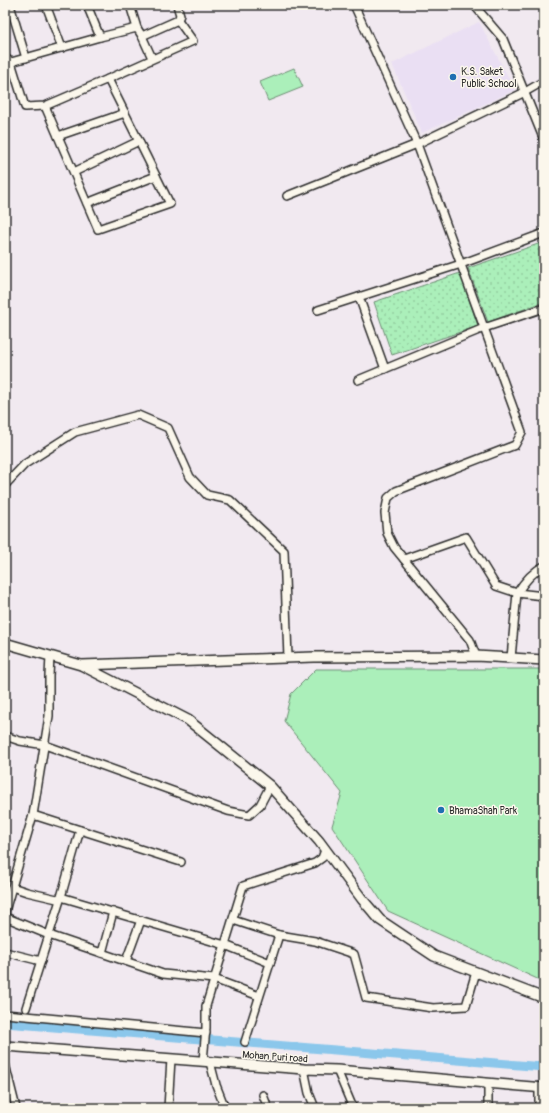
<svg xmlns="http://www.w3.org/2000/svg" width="549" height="1113" font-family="Pangolin,sans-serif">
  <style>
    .built { fill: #eadff3 }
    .green { fill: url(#green-dots); stroke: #6b8d72 }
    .pitch { fill: #abefba; stroke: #6b8d72 }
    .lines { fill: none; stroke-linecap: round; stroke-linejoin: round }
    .canal { stroke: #8bc7eb; stroke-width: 9 }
    .minor-casing { stroke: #2b2b2b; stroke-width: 10 }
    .tertiary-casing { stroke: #2b2b2b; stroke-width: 12 }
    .minor { stroke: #fbf7ec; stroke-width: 7 }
    .tertiary { stroke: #fbf7ec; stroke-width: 9 }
    .poi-dot { fill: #1f6fb2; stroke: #fbf7ec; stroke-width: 1.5 }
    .labels { text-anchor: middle; stroke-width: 3; stroke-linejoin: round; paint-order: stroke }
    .poi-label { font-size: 10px; fill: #2b2b2b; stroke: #fbf7ec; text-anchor: start }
    .street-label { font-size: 10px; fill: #2b2b2b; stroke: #fbf7ec }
  </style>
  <defs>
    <pattern id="green-dots" width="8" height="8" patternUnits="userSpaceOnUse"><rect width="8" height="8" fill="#abefba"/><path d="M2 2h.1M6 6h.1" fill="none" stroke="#93cda0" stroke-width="1.8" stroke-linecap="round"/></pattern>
  </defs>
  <rect width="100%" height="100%" fill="#f1e9f0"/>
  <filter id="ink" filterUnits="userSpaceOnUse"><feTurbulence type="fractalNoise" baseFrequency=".025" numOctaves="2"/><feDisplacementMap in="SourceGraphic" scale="8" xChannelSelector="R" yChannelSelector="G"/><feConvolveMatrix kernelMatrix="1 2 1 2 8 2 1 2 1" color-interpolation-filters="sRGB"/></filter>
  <g filter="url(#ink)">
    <!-- built -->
    <polygon class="built" points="479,22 515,90 422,133 392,64"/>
    <!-- green -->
    <g class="green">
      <polygon points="544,242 544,302 488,322 468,268"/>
      <polygon points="460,273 478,326 392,355 374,302"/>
    </g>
    <!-- pitch -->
    <g class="pitch">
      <polygon points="294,68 303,87 268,101 260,82"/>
      <polygon points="316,669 544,669 544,982 388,911 332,826 342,793 284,721 291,694"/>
    </g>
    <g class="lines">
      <!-- canal -->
      <polyline class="canal" points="5,1023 544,1067"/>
      <defs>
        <g id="minor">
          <polyline points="10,5 26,58"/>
          <polyline points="46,5 62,48"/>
          <polyline points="130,5 137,28"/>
          <polyline points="354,5 417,144 522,432 515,445 396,491 388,498 385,513 387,533 394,547 470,640 476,656"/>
          <polyline points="474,5 503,39 544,140"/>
          <polyline points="142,36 178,20 180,15 177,5"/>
          <polyline points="100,37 137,28 142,36 152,58"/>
          <polyline points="5,58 11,62 100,37 87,5"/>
          <polyline points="11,62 25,107 45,106 98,229 170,204 108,79 45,106"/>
          <polyline points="108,79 193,41 178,20"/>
          <polyline points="58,136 125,113"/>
          <polyline points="74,172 139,141"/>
          <polyline points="287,196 417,144 525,92 544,81"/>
          <polyline points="87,203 156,176"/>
          <polyline points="359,297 385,369"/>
          <polyline points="318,310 461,264 544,233"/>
          <polyline points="358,380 484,328 544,308"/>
          <polyline points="5,485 25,464 75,432 138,415 168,428 190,477 207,495 230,500 284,551 288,658"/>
          <polyline points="404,559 466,537 496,586 517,593 511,658"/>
          <path d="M 544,566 C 532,572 524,582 517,593 L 544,596"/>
          <polyline points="5,736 20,741 45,745 228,811 249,815 260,805 270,786"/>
          <polyline points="33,815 181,862"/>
          <polyline points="12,887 27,892 57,899 61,897 80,830"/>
          <polyline points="5,911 33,815 49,716 49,676 50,656"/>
          <polyline points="5,917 49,935 163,974 214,979 259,996"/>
          <polyline points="233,920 279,935 315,941 354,954 366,998 433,1008 466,1006 476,972"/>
          <polyline points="5,952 41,961"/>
          <polyline points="102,953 113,912"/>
          <polyline points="126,961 141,920"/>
          <polyline points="26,1008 61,897 225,945 270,963"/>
          <polyline points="5,1014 206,1033"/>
          <polyline points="245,1042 279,935"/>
          <polyline points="203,1061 206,1028 206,1006 243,886 315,863 322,858 325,850"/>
          <polyline points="210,1062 216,1085 225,1108"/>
          <polyline points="5,1064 16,1108"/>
          <polyline points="304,1069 309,1093 315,1108"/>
          <polyline points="337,1070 353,1108"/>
          <polyline points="488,1083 488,1108"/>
          <polyline points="263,1095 268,1108"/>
          <polyline points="168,1108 171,1059"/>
          <polyline points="539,1108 539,1087"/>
        </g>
        <g id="tertiary">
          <polyline points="5,643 81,665 188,720 270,786 319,841 362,899 380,920 434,956 544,998"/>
          <polyline points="82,665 314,657 476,656 544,660"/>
          <polyline points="5,1046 304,1069 337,1070 544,1088"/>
        </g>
      </defs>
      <!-- minor casing -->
      <use href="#minor" class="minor-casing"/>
      <!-- tertiary casing -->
      <use href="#tertiary" class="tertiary-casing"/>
      <!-- minor -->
      <use href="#minor" class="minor"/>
      <!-- tertiary -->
      <use href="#tertiary" class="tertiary"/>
    </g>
  </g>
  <!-- markers -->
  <g class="poi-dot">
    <circle cx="453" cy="77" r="4"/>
    <circle cx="441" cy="810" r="4"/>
  </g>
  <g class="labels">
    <!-- poi labels -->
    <g class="poi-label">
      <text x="461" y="75">K.S. Saket<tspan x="461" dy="12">Public School</tspan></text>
      <text x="449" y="814">BhamaShah Park</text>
    </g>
    <!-- street labels -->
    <g class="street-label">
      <text transform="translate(275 1056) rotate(4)" y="4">Mohan Puri road</text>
    </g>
  </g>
  <!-- margin -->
  <rect width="549" height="1113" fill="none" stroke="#fbf7ec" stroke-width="20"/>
  <rect x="10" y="10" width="529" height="1093" fill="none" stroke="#2b2b2b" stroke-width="1.5" filter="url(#ink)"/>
</svg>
